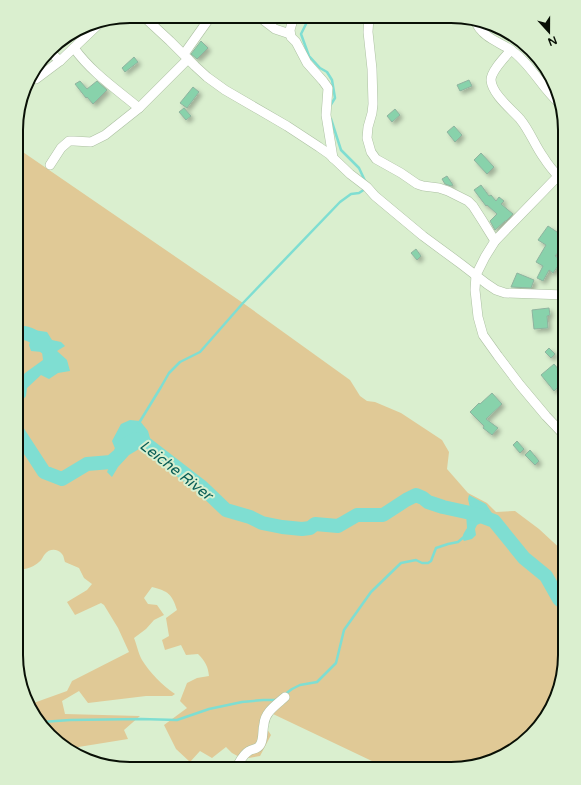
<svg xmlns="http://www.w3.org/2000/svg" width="581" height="785" font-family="'Varela Round',sans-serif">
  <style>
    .green { fill: #e0c996 }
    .water { fill: #7fded2 }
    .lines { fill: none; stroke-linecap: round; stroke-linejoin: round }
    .stream { stroke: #7fded2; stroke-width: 2.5 }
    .river { stroke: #7fded2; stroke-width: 14 }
    .building { fill: #88d2ab; stroke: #8fb39f; filter: url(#shadow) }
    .minor-casing { stroke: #acc0a2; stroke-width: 10 }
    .minor { stroke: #fff; stroke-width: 9 }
    .labels { text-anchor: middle; stroke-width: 4; stroke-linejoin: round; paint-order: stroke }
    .water-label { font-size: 15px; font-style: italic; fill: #085d56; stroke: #daefcf }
    .rim { fill: none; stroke: #091006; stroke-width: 2 }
  </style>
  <defs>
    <filter id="shadow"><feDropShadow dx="3" dy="3" stdDeviation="2" flood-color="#0004"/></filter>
  </defs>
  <rect width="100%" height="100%" fill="#daefcf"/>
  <!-- green -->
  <path class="green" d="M 17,148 L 243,303 L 350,380 L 360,396 L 367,401 L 375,402 L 401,413 L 442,440 L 449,452 L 447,469 L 468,493 L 487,503 L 496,512 L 515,511 L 539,529 L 565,553 L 565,663 L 546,718 L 502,757 L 451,769 L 375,769 L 374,762 L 273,714 L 265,726 L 271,735 L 260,756 L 243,759 L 232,753 L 226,747 L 212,758 L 200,751 L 190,762 L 176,749 L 164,725 L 187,708 L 180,701 L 187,683 L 197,678 L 209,676 C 208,666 205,661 198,654 L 186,655 L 181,645 L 165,650 L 162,640 L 169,636 L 166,618 L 177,610 C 172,594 168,591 152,587 L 144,598 L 148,604 L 157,605 L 164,615 L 154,620 L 146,629 L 134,638 C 137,645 138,653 142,660 C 150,673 162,685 175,694 L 172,696 L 146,696 L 88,703 L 79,691 L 62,701 L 65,714 L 140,716 L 124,730 L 128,739 L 66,749 L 28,706 L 28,705 L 67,691 L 72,681 L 129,652 L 118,628 L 104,605 L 101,603 L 75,615 L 67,602 L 87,590 L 92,584 L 84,578 L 79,568 L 65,562 C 64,560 64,556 62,554 C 57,548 49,549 45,554 C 43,556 42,560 39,562 C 33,567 25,571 16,568 Z"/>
  <!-- water -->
  <g class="water">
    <polygon points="27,329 47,332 52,340 61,342 65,346 57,351 67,360 70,371 58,373 49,379 41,375 27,388 26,396 20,403 16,411 17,384 25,373 43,360 42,352 31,351 29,345 32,337"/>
    <polygon points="130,420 140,421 148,431 150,438 139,449 129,455 118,467 112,477 107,472 116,451 112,441 121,424"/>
    <path d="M 469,495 L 486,504 L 501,527 L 498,529 L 489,523 L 483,522 L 477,525 L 475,529 L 476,535 L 472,539 L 464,541 C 461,536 464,533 467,528 L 466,513 L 470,508 L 468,499 Z"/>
  </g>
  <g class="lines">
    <!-- stream -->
    <g class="stream">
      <polyline points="312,17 307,22 301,34 309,56 320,68 327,72 332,80 335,98 330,106"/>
      <polyline points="331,119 341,150 359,168 366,183"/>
      <polyline points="139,423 161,387 169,373 180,362 200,352 243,303 340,202 351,194 359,193 365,189"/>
      <polyline points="284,695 292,689 300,685 317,682 336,663 344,630 371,592 401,563 416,560 422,563 428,563 431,561 436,548 448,544 458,542 465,536"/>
      <polyline points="42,722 70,720 141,719 177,720 209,709 242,702 263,700 277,700"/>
    </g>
    <!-- river -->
    <g class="river">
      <path d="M 17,333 C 28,331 38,338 45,347"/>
      <polyline points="16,429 44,472 62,479 87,464 111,462 119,455 125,445 136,439 145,443 202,487 226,510 250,517 262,523 282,527 302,529 310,528 315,524 338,526 357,515 383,515 406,500 416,495 423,498 428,502 443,507 475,514 494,521 524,558 546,576 559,599 565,604"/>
    </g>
  </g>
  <!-- building -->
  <g class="building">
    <polygon points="201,41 208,48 197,59 191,54"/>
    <polygon points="134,57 138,62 125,72 122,68"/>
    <polygon points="469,80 472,86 460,91 457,85"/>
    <polygon points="80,81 87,89 97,81 107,90 93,104 87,97 86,98 75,84"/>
    <polygon points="193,87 199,92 187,108 180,103"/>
    <polygon points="184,108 191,116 186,120 179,112"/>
    <polygon points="395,109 400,115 392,122 387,116"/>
    <polygon points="454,126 462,135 455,142 447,132"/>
    <polygon points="481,153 494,167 487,174 474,160"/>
    <polygon points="447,176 453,185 451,186 445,184 442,179"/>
    <polygon points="481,185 489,196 491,195 496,201 499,197 504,201 501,204 513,214 506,221 505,221 495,230 490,221 497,214 487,205 486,206 474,190"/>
    <polygon points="548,226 560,234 558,235 565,241 565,244 555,256 562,260 553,273 549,270 543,281 537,278 543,266 536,262 546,245 538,240"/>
    <polygon points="416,249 421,256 417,260 411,253"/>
    <polygon points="517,273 534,280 531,288 511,287"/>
    <polygon points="549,308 550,315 547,316 548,328 534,329 532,310"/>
    <polygon points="549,348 555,354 551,358 545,352"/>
    <polygon points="554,364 565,377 565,381 554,391 541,375"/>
    <polygon points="492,393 502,404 486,419 498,428 492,435 483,428 484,426 470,412 479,403 480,404"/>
    <polygon points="517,441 524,449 520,453 513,445"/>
    <polygon points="530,450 539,461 535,465 525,455"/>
  </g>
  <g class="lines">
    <defs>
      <g id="minor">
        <polyline points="143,16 170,41 195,66 207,77 225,90 287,126 319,147 329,154 350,174 367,187 375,196 423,236 461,264 487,284 496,290 505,293 565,295"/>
        <polyline points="258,16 275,29 290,34"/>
        <polyline points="294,16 290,30 291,37 296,42 307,63 323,81 328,88 326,115 333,158"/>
        <polyline points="369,17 368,32 372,69 373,104 372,113 368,127 367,138 371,152 376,159 401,173 417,184 423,186 439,188 448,191 468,201 473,206 482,220 495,241"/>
        <path d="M 475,21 C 477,24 478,27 480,29 C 487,39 501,43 511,50 C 531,64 541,87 559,103"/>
        <path d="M 74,48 C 91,72 116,89 139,108"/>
        <path d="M 511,50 C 505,57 491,71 491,80 C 492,94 511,109 520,119 C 530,131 535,146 544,158 C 550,168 558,176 565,184"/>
        <polyline points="49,51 60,61"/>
        <polyline points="184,54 211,16"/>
        <polyline points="36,79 60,61 102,21"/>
        <polyline points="50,165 61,148 69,141 74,141 91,142 105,135 139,108 188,59"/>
        <polyline points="565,436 546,416 520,385 498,356 483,335 478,317 475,290 476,275 485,257 495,241 565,169"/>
        <path d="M 236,768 C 239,763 243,754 249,751 C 253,748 257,750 260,745 C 264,739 262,731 264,724 C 265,712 276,705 285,697"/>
      </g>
    </defs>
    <!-- minor casing -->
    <use href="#minor" class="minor-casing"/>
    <!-- minor -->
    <use href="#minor" class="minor"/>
  </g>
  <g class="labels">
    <!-- water labels -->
    <g class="water-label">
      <text transform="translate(176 470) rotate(38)" y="5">Leiche River</text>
    </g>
  </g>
  <!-- crop -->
  <path d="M0 0H581V785H0ZM130 23H451A107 107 0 0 1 558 130V655A107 107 0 0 1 451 762H130A107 107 0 0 1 23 655V130A107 107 0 0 1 130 23Z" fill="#daefcf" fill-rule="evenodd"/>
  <path class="rim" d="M130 23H451A107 107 0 0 1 558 130V655A107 107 0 0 1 451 762H130A107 107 0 0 1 23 655V130A107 107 0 0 1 130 23Z"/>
  <!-- north arrow -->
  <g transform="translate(549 32) rotate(159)" stroke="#daefcf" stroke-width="3" paint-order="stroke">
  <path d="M0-3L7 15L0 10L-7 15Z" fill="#091006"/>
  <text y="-6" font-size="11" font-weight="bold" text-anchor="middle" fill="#091006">N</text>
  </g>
</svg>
